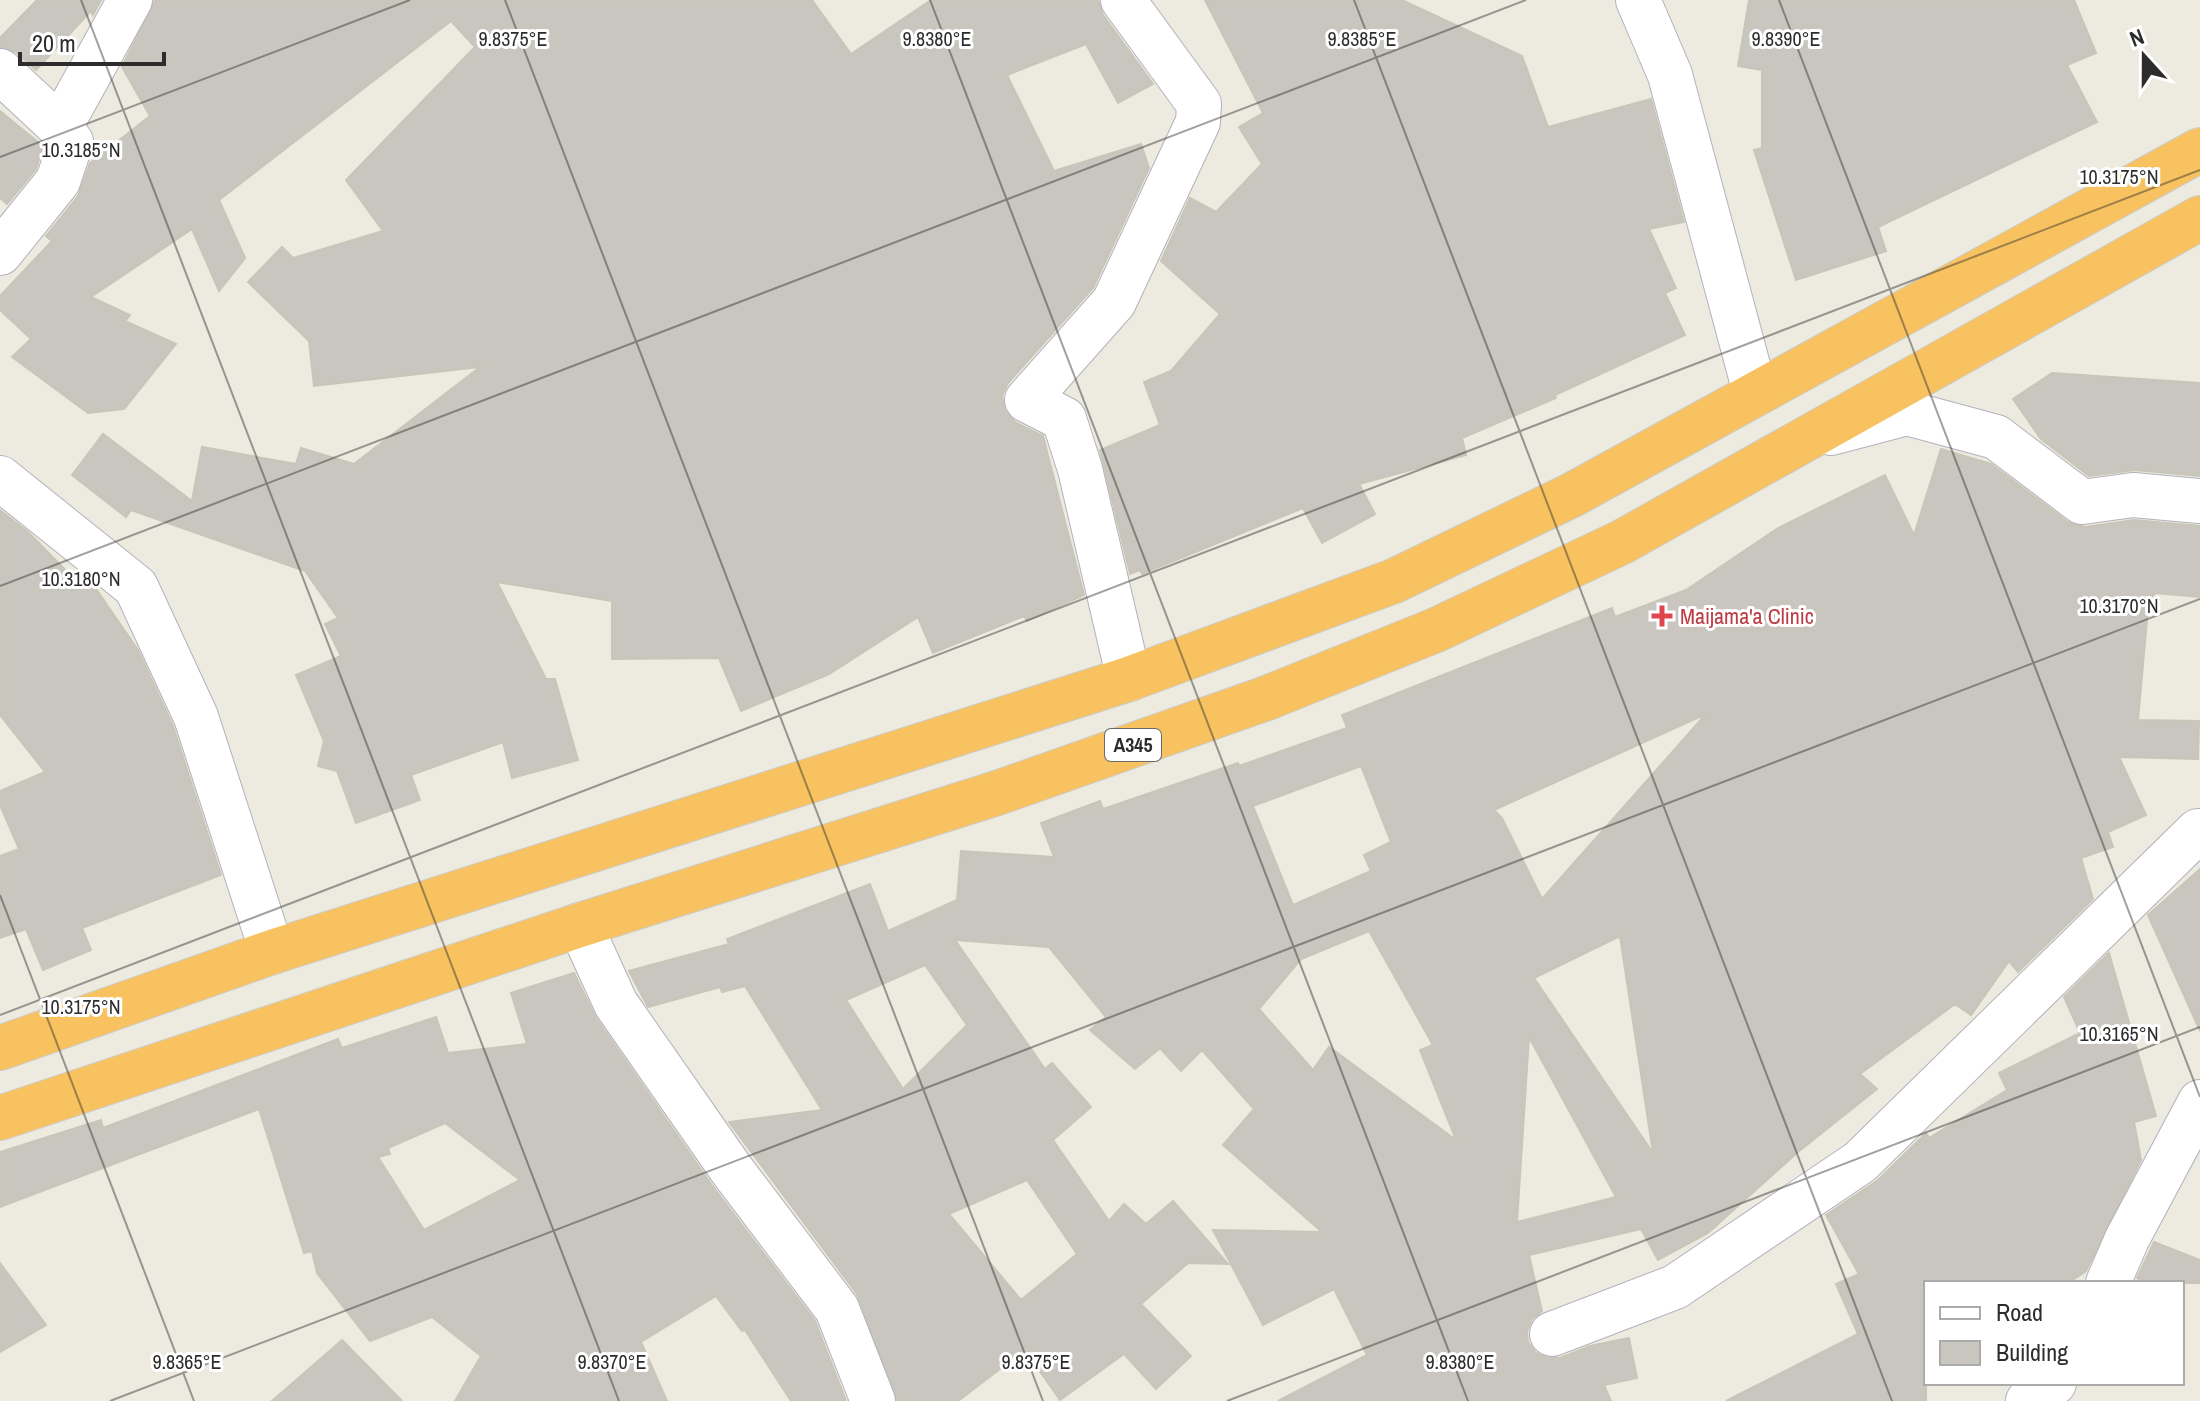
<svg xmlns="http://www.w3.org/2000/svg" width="2200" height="1401" font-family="'Archivo Narrow',sans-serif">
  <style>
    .building { fill: #c8c6be; stroke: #c8c6b8; stroke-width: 2; fill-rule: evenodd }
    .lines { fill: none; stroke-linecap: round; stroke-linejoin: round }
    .minor-casing { stroke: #b2b2be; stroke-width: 46 }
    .highway-casing { stroke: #ccc; stroke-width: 46 }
    .minor { stroke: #fff; stroke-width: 44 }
    .highway { stroke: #f7c25f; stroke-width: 44 }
    .ticks { fill: none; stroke: #2c2c2c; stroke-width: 2; stroke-opacity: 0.45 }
    .health-dot { fill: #e0444e; stroke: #fff; stroke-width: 3 }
    .labels { text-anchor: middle; stroke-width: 6; stroke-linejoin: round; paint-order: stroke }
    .shield { fill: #fff; stroke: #6b6b6b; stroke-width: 2 }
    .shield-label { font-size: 20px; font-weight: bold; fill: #2c2c2c }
    .health-label { font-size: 22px; fill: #be3a42; stroke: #fff; text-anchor: start }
    .ticks-label { font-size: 20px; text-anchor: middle; fill: #2c2c2c; stroke: #fff; stroke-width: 6; stroke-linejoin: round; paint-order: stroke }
  </style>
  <rect width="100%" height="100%" fill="#edeadf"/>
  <!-- building -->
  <g class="building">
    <polygon points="37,0 101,0 93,15 91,11 36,70 16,52 0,47 0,38"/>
    <polygon points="155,0 812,0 851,54 931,0 1098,0 1103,15 1153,84 1118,103 1086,44 1007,75 1054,171 1141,144 1149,168 1093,288 1008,383 1002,396 1005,411 1015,422 1043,436 1084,595 1027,621 1024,616 933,653 918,617 829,674 741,711 719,658 612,659 612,601 497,582 546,679 555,679 578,760 512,778 503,742 411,775 420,800 356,823 337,771 318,766 324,741 296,675 341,656 325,624 338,618 305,571 131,510 126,517 72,475 103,434 192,501 202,447 296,464 301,448 354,464 480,367 314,386 309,341 248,282 282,247 293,258 383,231 346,180 475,47 451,21 219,200 245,258 219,291 192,229 91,297 130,315 125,321 176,344 124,409 88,413 12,357 31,339 0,310 0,296 52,241 46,236 78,196 90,163 150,116 122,67"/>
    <polygon points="1205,0 1402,0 1522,56 1548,127 1651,99 1684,222 1649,229 1676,288 1665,293 1685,335 1555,395 1556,398 1462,438 1466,455 1359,484 1375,514 1322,543 1303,508 1142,574 1140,570 1130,574 1100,450 1160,425 1144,382 1171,371 1220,314 1161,261 1190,198 1216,212 1262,164 1239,127 1263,113"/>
    <polygon points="1749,0 2074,0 2096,53 2067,65 2097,122 1878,227 1886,251 1796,280 1754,150 1762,148 1762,70 1738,66"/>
    <polygon points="0,111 43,146 36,169 7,204 0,198"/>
    <polygon points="2052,373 2200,383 2200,476 2135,470 2089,476 2041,439 2013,399"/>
    <path d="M 1941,449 L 1991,464 L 2068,522 L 2085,527 L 2134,520 L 2200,526 L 2200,597 L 2154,593 L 2154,609 L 2148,609 L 2138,720 L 2199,721 L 2198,759 L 2119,757 L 2146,815 L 2108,832 L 2113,847 L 2081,858 L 2093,899 L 2018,972 L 2009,961 L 1971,1015 L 1955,1004 L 1860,1074 L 1877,1089 L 1798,1152 L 1708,1233 L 1658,1260 L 1641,1229 L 1529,1255 L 1542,1311 L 1532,1319 L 1527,1331 L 1528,1342 L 1536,1353 L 1547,1358 L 1560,1358 L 1590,1346 L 1629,1338 L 1637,1378 L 1604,1385 L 1611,1401 L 1278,1401 L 1367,1355 L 1334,1289 L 1263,1325 L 1213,1230 L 1322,1232 L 1223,1145 L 1254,1109 L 1202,1050 L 1181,1071 L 1160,1048 L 1135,1069 L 1090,1030 L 1106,1017 L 1049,947 L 955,940 L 1045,1069 L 1052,1063 L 1091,1107 L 1053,1140 L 1109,1221 L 1124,1204 L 1146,1224 L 1173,1201 L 1228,1264 L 1188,1263 L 1141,1304 L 1191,1356 L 1156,1389 L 1124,1354 L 1060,1400 L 1025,1350 L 958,1401 L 897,1401 L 857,1294 L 729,1122 L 822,1110 L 745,986 L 722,992 L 720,987 L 648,1007 L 629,971 L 729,944 L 727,939 L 870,884 L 888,931 L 957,900 L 961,851 L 1054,857 L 1041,823 L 1100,801 L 1103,809 L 1238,763 L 1239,766 L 1347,728 L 1342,715 L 1612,608 L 1615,617 L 1686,590 L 1778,528 L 1885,475 L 1914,535 ZM 1706,714 L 1542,899 L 1502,818 L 1494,810 ZM 1361,766 L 1391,842 L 1364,855 L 1371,871 L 1293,905 L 1253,806 ZM 1369,931 L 1433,1045 L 1420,1050 L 1456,1140 L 1329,1047 L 1313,1070 L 1259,1009 L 1301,959 ZM 1620,936 L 1653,1153 L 1534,978 ZM 925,965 L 967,1025 L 903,1089 L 846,1000 ZM 1529,1037 L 1616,1197 L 1517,1222 ZM 1027,1180 L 1077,1254 L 1021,1300 L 949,1214 Z"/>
    <polygon points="0,510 28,532 84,589 94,586 138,650 173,726 221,875 82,928 91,950 43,970 26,929 0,938 0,856 19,849 0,805 0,791 45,772 0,715"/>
    <polygon points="2200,869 2200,1031 2148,915"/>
    <polygon points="2109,953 2156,1116 2134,1122 2141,1160 2086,1271 2068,1283 1926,1283 1926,1401 1726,1401 1858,1334 1836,1284 1859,1274 1826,1215 1878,1180 1926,1133 1929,1138 2007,1090 1999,1073 2080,1033 2064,997"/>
    <path d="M 574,973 L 596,1018 L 711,1184 L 815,1321 L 846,1401 L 791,1401 L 745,1330 L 742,1331 L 716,1296 L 641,1342 L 667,1401 L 455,1401 L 481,1356 L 432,1317 L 370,1341 L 317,1273 L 312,1251 L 304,1253 L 259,1109 L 0,1207 L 0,1152 L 101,1120 L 103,1128 L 338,1039 L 342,1048 L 436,1017 L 448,1053 L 527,1044 L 511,993 ZM 445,1123 L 520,1180 L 424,1230 L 378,1157 L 390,1154 L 388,1148 Z"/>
    <polygon points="2154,1242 2200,1260 2200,1283 2149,1283 2137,1278"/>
    <polygon points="0,1263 46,1325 0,1352"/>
    <polygon points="342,1340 402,1401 272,1401"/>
  </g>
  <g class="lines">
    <defs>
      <g id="minor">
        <polyline points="1123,0 1199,104 1198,122 1114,302 1027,400 1064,419 1080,469 1129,679"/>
        <polyline points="1638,0 1670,75 1755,392"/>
        <polyline points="0,71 60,127"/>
        <polyline points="0,253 58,181 71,142 60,127 130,0"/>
        <polyline points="1831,433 1907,413 1996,437 2082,502 2133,495 2200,501"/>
        <polyline points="0,478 136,587 196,717 272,952"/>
        <polyline points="580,925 616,1004 731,1169 837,1309 873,1401"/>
        <polyline points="2108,1283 2127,1239 2200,1102"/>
        <polyline points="1552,1334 1675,1287 1860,1162 2198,831"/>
        <polyline points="2028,1401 2054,1383"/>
      </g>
      <g id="highway">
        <polyline points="0,1048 272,952 1129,679 1394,581 1572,495 2200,150"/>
        <polyline points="0,1118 580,925 997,793 1267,698 1436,630 1622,542 2200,218"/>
      </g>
    </defs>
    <!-- minor casing -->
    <use href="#minor" class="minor-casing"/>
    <!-- highway casing -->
    <use href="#highway" class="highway-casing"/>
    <!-- minor -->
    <use href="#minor" class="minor"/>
    <!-- highway -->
    <use href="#highway" class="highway"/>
  </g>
  <!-- ticks -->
  <path class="ticks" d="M 81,0 L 619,1401M 505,0 L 1043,1401M 930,0 L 1468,1401M 1354,0 L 1892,1401M 1779,0 L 2200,1097M 0,157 L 410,0M 0,586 L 1526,0M 0,895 L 194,1401M 0,1015 L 2200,170M 110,1401 L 2200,599M 1227,1401 L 2200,1027"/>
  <!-- markers -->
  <path class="health-dot" d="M1658 604h8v8h8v8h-8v8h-8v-8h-8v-8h8z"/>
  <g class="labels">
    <!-- shield labels -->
    <rect class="shield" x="1105" y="729" width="56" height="32" rx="6"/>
    <g class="shield-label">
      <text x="1133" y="752">A345</text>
    </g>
    <!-- health labels -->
    <g class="health-label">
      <text x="1680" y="624">Maijama'a Clinic</text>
    </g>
  </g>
  <g class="ticks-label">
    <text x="513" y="46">9.8375°E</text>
    <text x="937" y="46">9.8380°E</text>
    <text x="1362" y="46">9.8385°E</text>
    <text x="1786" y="46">9.8390°E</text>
    <text x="81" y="157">10.3185°N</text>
    <text x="2119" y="184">10.3175°N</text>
    <text x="81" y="586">10.3180°N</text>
    <text x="2119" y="613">10.3170°N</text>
    <text x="81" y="1014">10.3175°N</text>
    <text x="2119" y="1041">10.3165°N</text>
    <text x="187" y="1369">9.8365°E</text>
    <text x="612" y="1369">9.8370°E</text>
    <text x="1036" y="1369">9.8375°E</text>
    <text x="1460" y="1369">9.8380°E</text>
  </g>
  <!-- legend -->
  <rect x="1924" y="1281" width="260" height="104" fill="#ffffff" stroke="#ababab" stroke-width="2"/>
  <rect x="1940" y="1307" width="40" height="12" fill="#ffffff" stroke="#ababab" stroke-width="2"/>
  <text x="1996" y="1321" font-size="24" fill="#2c2c2c">Road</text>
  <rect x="1940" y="1341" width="40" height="24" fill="#c8c6be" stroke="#ababab" stroke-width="2"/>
  <text x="1996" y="1361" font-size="24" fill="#2c2c2c">Building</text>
  <!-- north arrow -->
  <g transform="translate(2144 56) rotate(339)" stroke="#ffffff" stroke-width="6" paint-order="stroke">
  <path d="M0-6L14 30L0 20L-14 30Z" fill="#2c2c2c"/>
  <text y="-12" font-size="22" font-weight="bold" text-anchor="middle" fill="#2c2c2c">N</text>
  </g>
  <!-- scale -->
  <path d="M20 52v12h144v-12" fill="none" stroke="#2c2c2c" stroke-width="4"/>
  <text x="32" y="52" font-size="24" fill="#2c2c2c" stroke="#ffffff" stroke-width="6" paint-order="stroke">20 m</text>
</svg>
